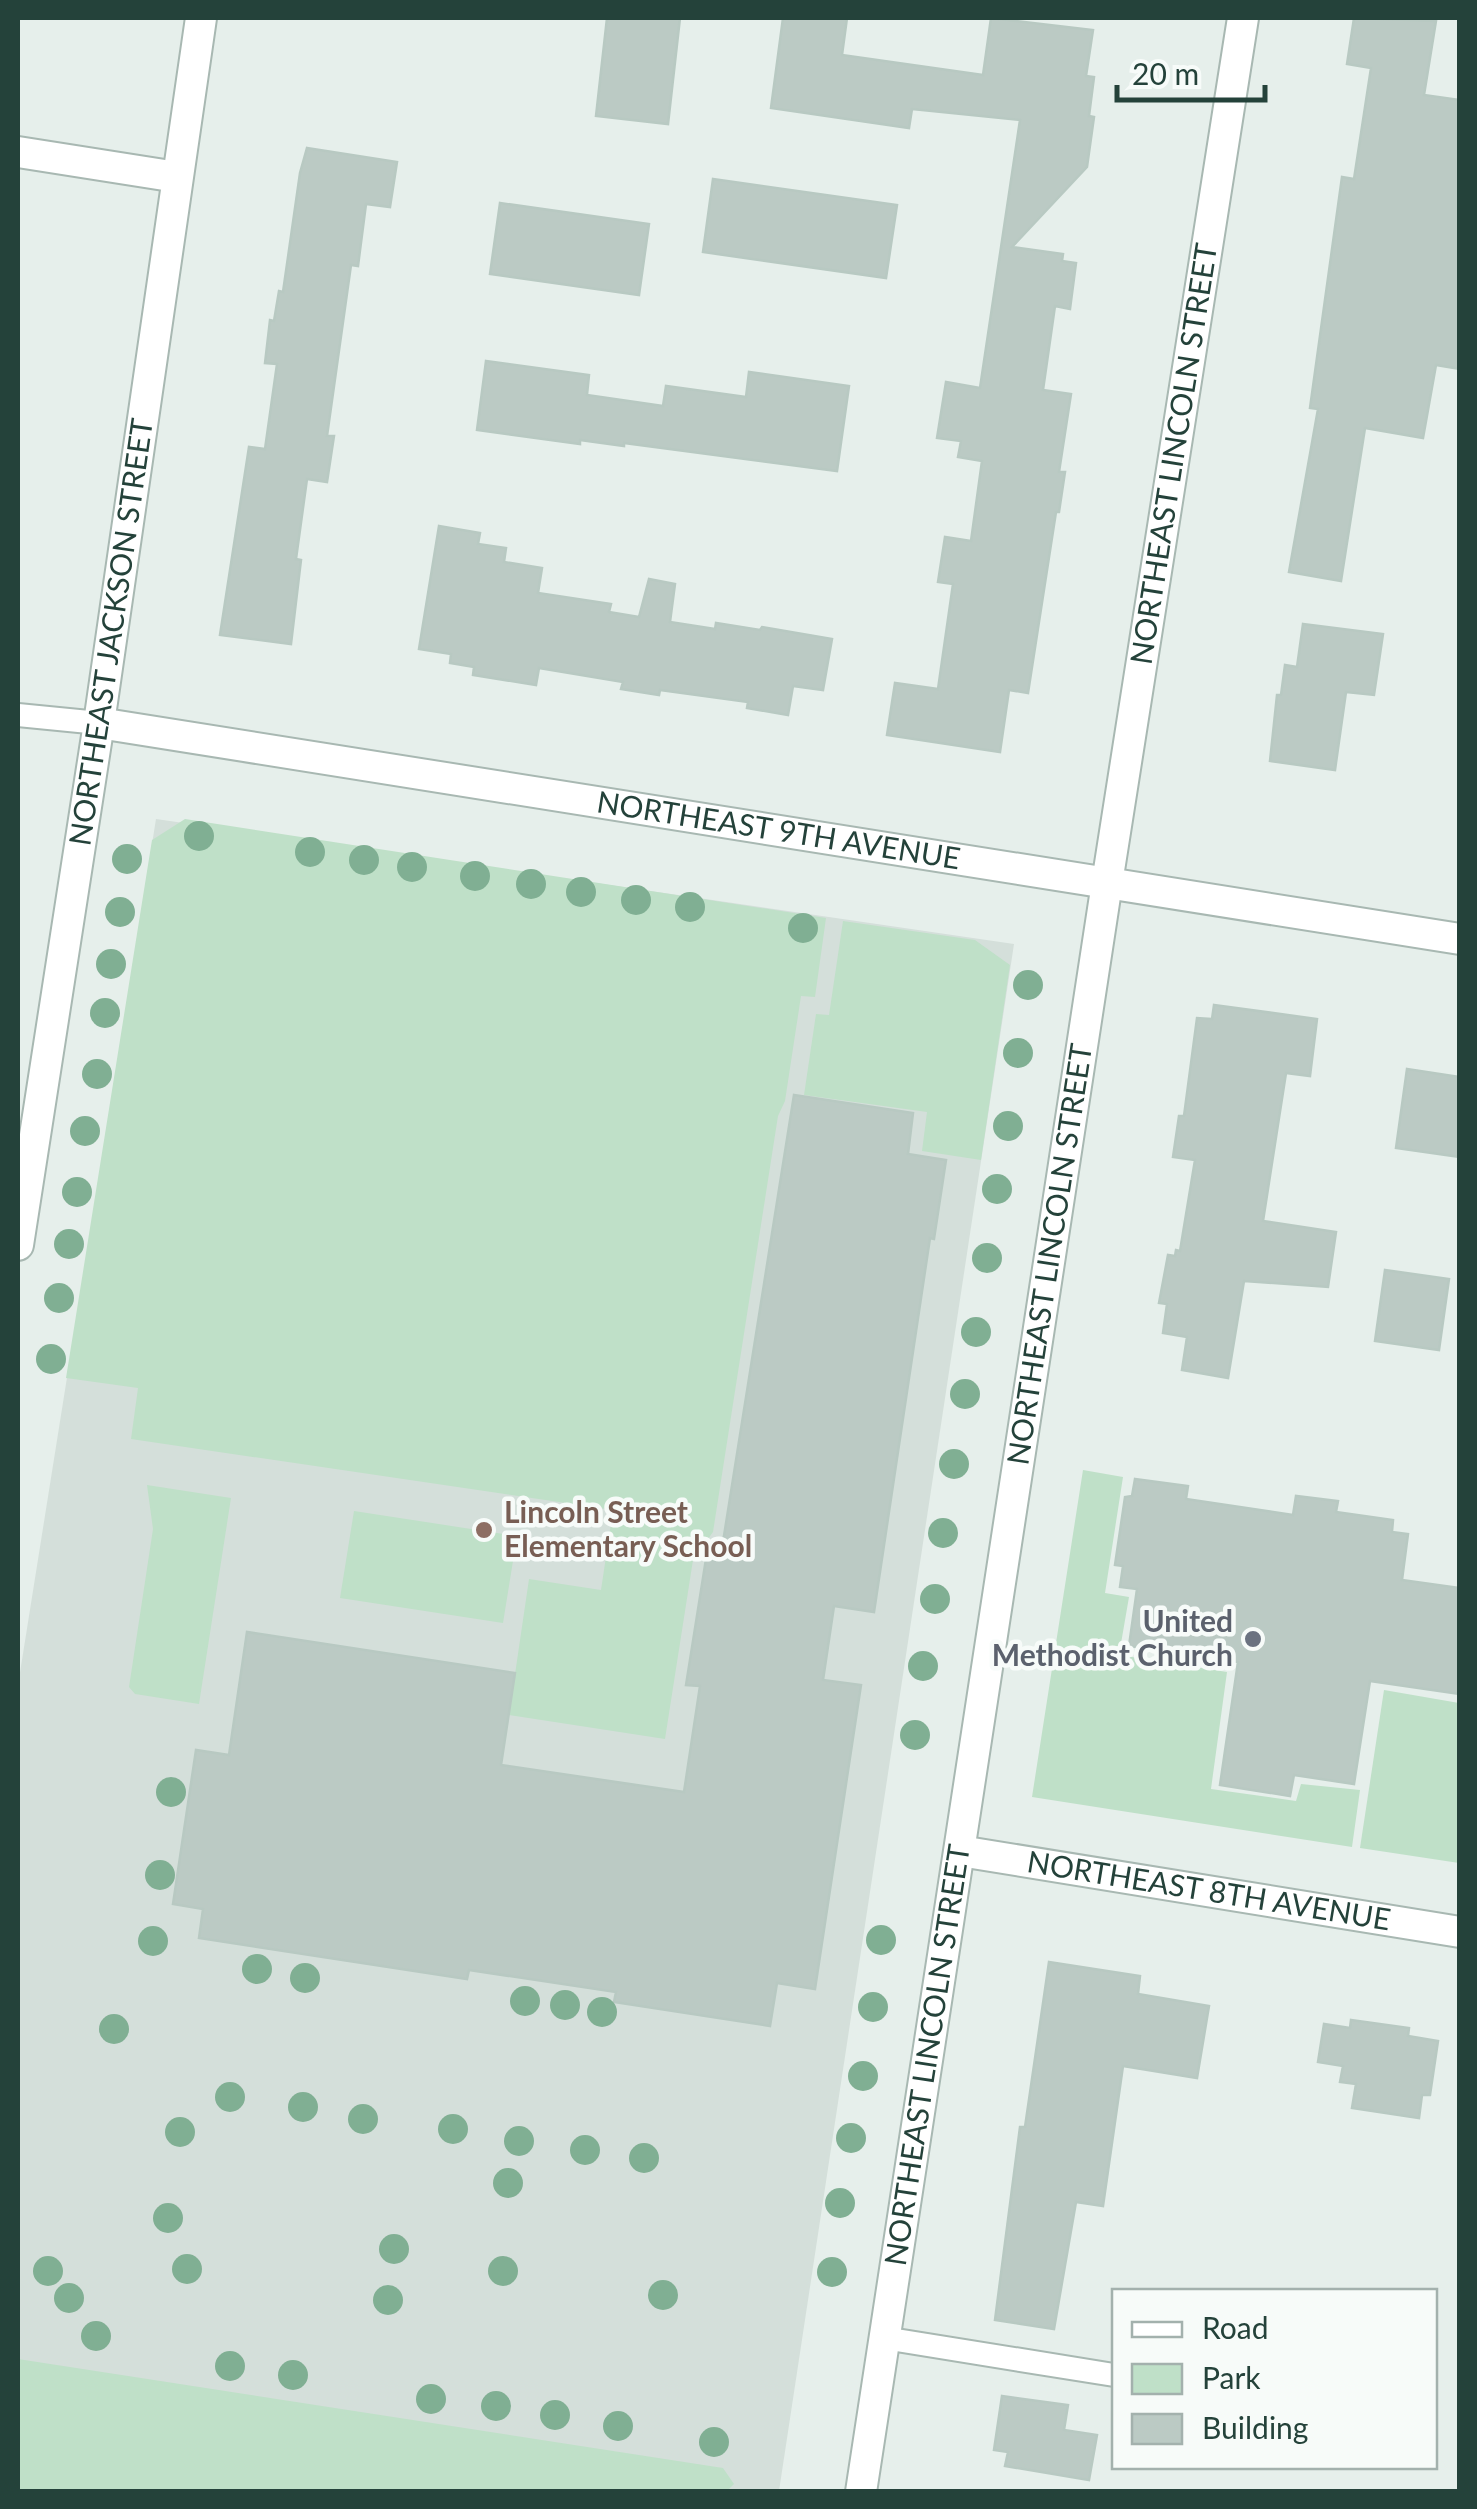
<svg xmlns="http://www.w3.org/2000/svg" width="1477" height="2509" font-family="Lato,sans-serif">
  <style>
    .built { fill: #d4dfda }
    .green { fill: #bfe0c8 }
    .building { fill: #bbcac4; stroke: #b8c9c2; stroke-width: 2.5 }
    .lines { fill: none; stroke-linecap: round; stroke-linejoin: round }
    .service-casing { stroke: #a8b8b2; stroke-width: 26 }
    .minor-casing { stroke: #a8b8b2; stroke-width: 34 }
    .tertiary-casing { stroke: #a8b8b2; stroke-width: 34 }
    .service { stroke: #fff; stroke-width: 22 }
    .minor { stroke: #fff; stroke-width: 30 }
    .tertiary { stroke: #fff; stroke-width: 30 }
    .tree { fill: #80af93 }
    .education-dot { fill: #8d6e63; stroke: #f7fbf9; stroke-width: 4 }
    .worship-dot { fill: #6b7280; stroke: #f7fbf9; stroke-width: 4 }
    .labels { text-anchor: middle; stroke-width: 9; stroke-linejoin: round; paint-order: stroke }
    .street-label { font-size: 30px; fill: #24423a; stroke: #f7fbf9 }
    .education-label { font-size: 30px; font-weight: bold; fill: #785e54; stroke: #f7fbf9; text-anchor: start }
    .worship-label { font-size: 30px; font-weight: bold; fill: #5b616d; stroke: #f7fbf9; text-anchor: end }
  </style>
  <rect width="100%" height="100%" fill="#e6efeb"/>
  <!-- built -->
  <polygon class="built" points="156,819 1014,944 779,2491 18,2492 18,1685"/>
  <!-- green -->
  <g class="green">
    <polygon points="185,819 826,918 815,997 801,996 785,1101 778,1116 713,1532 693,1560 665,1739 509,1715 529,1579 601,1590 613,1510 131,1439 138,1388 66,1378 152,840"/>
    <polygon points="843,921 975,940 1010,965 981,1160 922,1151 927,1112 804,1095 816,1014 829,1015"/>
    <polygon points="1083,1470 1123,1477 1105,1593 1129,1597 1119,1655 1227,1672 1211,1789 1296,1801 1301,1784 1360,1790 1352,1847 1032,1797"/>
    <polygon points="147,1485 231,1498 199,1704 135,1694 129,1687 153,1529"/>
    <polygon points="354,1511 517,1536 503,1623 340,1598"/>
    <polygon points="1384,1690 1459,1703 1459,1863 1360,1848"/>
    <polygon points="18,2359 723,2468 734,2484 726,2492 18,2491"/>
  </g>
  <!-- building -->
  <g class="building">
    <polygon points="607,18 680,18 668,124 596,116"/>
    <polygon points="783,18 847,18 842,55 983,75 991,18 1093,30 1086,76 1094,77 1089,116 1094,117 1087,167 1012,247 1063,254 1062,261 1076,263 1070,309 1055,306 1043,390 1071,394 1059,472 1065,472 1059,512 1056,512 1028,693 1009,690 1000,752 887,735 895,683 938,689 953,584 938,582 945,537 971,541 982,461 958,457 961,441 937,438 946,382 980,388 1020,120 912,109 909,128 771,108"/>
    <polygon points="1354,18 1436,21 1424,95 1460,100 1460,369 1436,365 1423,438 1365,428 1341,581 1289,572 1318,409 1310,408 1342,177 1354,179 1371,68 1347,64"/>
    <polygon points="307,148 397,162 390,207 366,204 358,266 351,265 327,436 334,436 327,482 307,479 296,559 301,560 291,644 220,635 249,447 265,449 277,364 265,363 270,320 274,321 279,291 283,292 300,173"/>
    <polygon points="713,179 897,205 886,278 703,252"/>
    <polygon points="500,203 649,224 639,295 490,274"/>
    <polygon points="486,361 589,375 587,395 663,406 666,386 746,397 749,372 849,386 837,471 624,443 624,446 580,440 580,444 477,430"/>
    <polygon points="439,526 480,533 478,544 506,548 504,562 542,568 538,593 611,604 609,612 639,617 649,579 675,584 670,622 715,629 716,623 760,630 762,627 832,639 823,690 793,686 788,715 747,708 748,702 660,690 659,695 621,689 623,682 539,668 536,685 473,675 474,667 450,663 451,654 419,649"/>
    <polygon points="1303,624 1383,634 1374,695 1346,692 1335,770 1270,761 1277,695 1281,695 1285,665 1297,667"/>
    <polygon points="1214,1005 1317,1019 1310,1076 1286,1073 1263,1221 1336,1232 1328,1287 1244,1281 1228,1378 1182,1370 1187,1337 1163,1333 1167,1304 1159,1303 1168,1255 1175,1256 1176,1250 1180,1251 1195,1160 1173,1157 1179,1116 1184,1116 1197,1018 1212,1019"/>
    <polygon points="1407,1069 1460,1077 1460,1157 1396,1148"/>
    <polygon points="794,1095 913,1113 908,1154 946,1160 934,1239 930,1238 874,1612 834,1606 823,1680 861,1685 815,1989 777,1983 770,2026 614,2002 616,1992 469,1970 467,1979 199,1938 203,1909 173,1904 196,1750 229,1755 247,1632 515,1673 501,1765 684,1792 700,1686 686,1685 706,1559 720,1561"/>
    <polygon points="1385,1270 1449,1279 1439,1350 1375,1341"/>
    <polygon points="1135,1479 1188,1486 1186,1499 1293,1515 1296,1496 1338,1501 1336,1512 1393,1520 1392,1532 1408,1534 1402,1580 1460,1588 1460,1694 1370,1681 1354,1784 1294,1775 1290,1796 1220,1785 1238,1662 1129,1646 1137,1589 1120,1587 1123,1566 1115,1565 1125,1497 1132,1496"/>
    <polygon points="1049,1962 1140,1976 1138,1994 1209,2006 1197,2078 1123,2066 1103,2206 1076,2202 1054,2329 995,2320 1020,2127 1025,2127"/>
    <polygon points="1351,2020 1409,2028 1408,2036 1438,2041 1430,2095 1422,2095 1419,2118 1352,2108 1356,2084 1340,2082 1343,2066 1318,2062 1324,2024 1350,2028"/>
    <polygon points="1002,2396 1068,2405 1064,2430 1097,2435 1089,2480 1005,2466 1008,2452 994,2450"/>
  </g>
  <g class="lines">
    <defs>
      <g id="service">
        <polyline points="18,715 99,723"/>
        <polyline points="884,2338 1114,2375"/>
      </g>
      <g id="minor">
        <polyline points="18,152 177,177"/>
        <path id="s1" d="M 99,723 L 1460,939"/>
        <path id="s2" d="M 18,1245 L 99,723 L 201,18"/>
        <path id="s3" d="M 960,1851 L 1460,1932"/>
      </g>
      <g id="tertiary">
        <path id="s4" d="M 861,2492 L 1107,883 L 1243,18"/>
      </g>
    </defs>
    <!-- service casing -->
    <use href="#service" class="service-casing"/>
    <!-- minor casing -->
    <use href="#minor" class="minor-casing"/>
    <!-- tertiary casing -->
    <use href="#tertiary" class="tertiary-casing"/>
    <!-- service -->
    <use href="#service" class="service"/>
    <!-- minor -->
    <use href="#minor" class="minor"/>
    <!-- tertiary -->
    <use href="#tertiary" class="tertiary"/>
  </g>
  <!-- trees -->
  <g class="tree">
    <circle cx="199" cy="836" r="15"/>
    <circle cx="310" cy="852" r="15"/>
    <circle cx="127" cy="859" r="15"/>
    <circle cx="364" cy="860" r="15"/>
    <circle cx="412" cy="867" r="15"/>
    <circle cx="475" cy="876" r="15"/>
    <circle cx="531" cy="884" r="15"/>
    <circle cx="581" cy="892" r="15"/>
    <circle cx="636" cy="900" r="15"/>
    <circle cx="690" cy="907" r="15"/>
    <circle cx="120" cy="912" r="15"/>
    <circle cx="803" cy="928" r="15"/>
    <circle cx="111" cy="964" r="15"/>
    <circle cx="1028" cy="985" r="15"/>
    <circle cx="105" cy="1013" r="15"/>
    <circle cx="1018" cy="1053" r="15"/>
    <circle cx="97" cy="1074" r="15"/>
    <circle cx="1008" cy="1126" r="15"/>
    <circle cx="85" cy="1131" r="15"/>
    <circle cx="997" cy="1189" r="15"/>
    <circle cx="77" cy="1192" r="15"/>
    <circle cx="69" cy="1244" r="15"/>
    <circle cx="987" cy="1258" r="15"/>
    <circle cx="59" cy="1298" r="15"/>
    <circle cx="976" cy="1332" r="15"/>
    <circle cx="51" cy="1359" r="15"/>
    <circle cx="965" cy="1394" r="15"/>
    <circle cx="954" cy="1464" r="15"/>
    <circle cx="943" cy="1533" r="15"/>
    <circle cx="935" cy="1599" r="15"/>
    <circle cx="923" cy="1666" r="15"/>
    <circle cx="915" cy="1735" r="15"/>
    <circle cx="171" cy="1792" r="15"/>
    <circle cx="160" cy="1875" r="15"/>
    <circle cx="881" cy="1940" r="15"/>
    <circle cx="153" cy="1941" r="15"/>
    <circle cx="257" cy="1969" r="15"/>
    <circle cx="305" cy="1978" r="15"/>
    <circle cx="525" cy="2001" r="15"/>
    <circle cx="565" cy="2005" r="15"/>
    <circle cx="873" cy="2007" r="15"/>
    <circle cx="602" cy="2012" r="15"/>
    <circle cx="114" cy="2029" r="15"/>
    <circle cx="863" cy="2076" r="15"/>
    <circle cx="230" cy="2097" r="15"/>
    <circle cx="303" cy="2107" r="15"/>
    <circle cx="363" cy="2119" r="15"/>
    <circle cx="453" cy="2129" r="15"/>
    <circle cx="180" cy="2132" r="15"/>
    <circle cx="851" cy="2138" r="15"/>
    <circle cx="519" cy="2141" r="15"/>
    <circle cx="585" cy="2150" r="15"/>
    <circle cx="644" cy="2158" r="15"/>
    <circle cx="508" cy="2183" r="15"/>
    <circle cx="840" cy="2203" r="15"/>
    <circle cx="168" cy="2218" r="15"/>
    <circle cx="394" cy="2249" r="15"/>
    <circle cx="187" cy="2269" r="15"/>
    <circle cx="48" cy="2271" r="15"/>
    <circle cx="503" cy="2271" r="15"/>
    <circle cx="832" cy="2272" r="15"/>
    <circle cx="663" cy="2295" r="15"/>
    <circle cx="69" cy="2298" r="15"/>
    <circle cx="388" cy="2300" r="15"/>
    <circle cx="96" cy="2336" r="15"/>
    <circle cx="230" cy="2366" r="15"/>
    <circle cx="293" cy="2375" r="15"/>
    <circle cx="431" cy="2399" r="15"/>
    <circle cx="496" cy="2406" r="15"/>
    <circle cx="555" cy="2415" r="15"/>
    <circle cx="618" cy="2426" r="15"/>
    <circle cx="714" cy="2442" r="15"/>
  </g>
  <!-- markers -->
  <circle class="education-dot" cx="484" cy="1530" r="10"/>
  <circle class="worship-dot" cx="1253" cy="1639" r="10"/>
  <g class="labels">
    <!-- street labels -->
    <g class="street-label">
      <text dy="10" stroke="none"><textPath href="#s4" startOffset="2062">NORTHEAST LINCOLN STREET</textPath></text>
      <text dy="10" stroke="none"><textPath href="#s2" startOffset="620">NORTHEAST JACKSON STREET</textPath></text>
      <text dy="10" stroke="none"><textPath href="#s1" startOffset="688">NORTHEAST 9TH AVENUE</textPath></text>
      <text dy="10" stroke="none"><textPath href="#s4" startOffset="1252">NORTHEAST LINCOLN STREET</textPath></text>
      <text dy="10" stroke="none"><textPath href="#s3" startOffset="252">NORTHEAST 8TH AVENUE</textPath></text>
      <text dy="10" stroke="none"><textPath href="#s4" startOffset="442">NORTHEAST LINCOLN STREET</textPath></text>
    </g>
    <!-- education labels -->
    <g class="education-label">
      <text x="504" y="1523">Lincoln Street<tspan x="504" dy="34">Elementary School</tspan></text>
    </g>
    <!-- worship labels -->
    <g class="worship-label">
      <text x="1233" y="1632">United<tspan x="1233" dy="34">Methodist Church</tspan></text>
    </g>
  </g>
  <!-- border -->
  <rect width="1477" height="2509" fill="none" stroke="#24423a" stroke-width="40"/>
  <!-- legend -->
  <rect x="1112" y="2289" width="325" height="180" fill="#f7fbf9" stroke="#a3b1ad" stroke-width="2.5"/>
  <rect x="1132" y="2322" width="50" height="15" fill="#ffffff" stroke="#a3b1ad" stroke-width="2.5"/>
  <text x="1202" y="2339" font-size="30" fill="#24423a">Road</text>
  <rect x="1132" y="2364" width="50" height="30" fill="#bfe0c8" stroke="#a3b1ad" stroke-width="2.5"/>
  <text x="1202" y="2389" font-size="30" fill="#24423a">Park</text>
  <rect x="1132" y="2414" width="50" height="30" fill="#bbcac4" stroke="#a3b1ad" stroke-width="2.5"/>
  <text x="1202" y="2439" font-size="30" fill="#24423a">Building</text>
  <!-- scale -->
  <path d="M1117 85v15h148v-15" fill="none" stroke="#24423a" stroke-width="5"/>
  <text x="1132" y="85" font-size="30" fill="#24423a" stroke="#f7fbf9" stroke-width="8" paint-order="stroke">20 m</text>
</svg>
